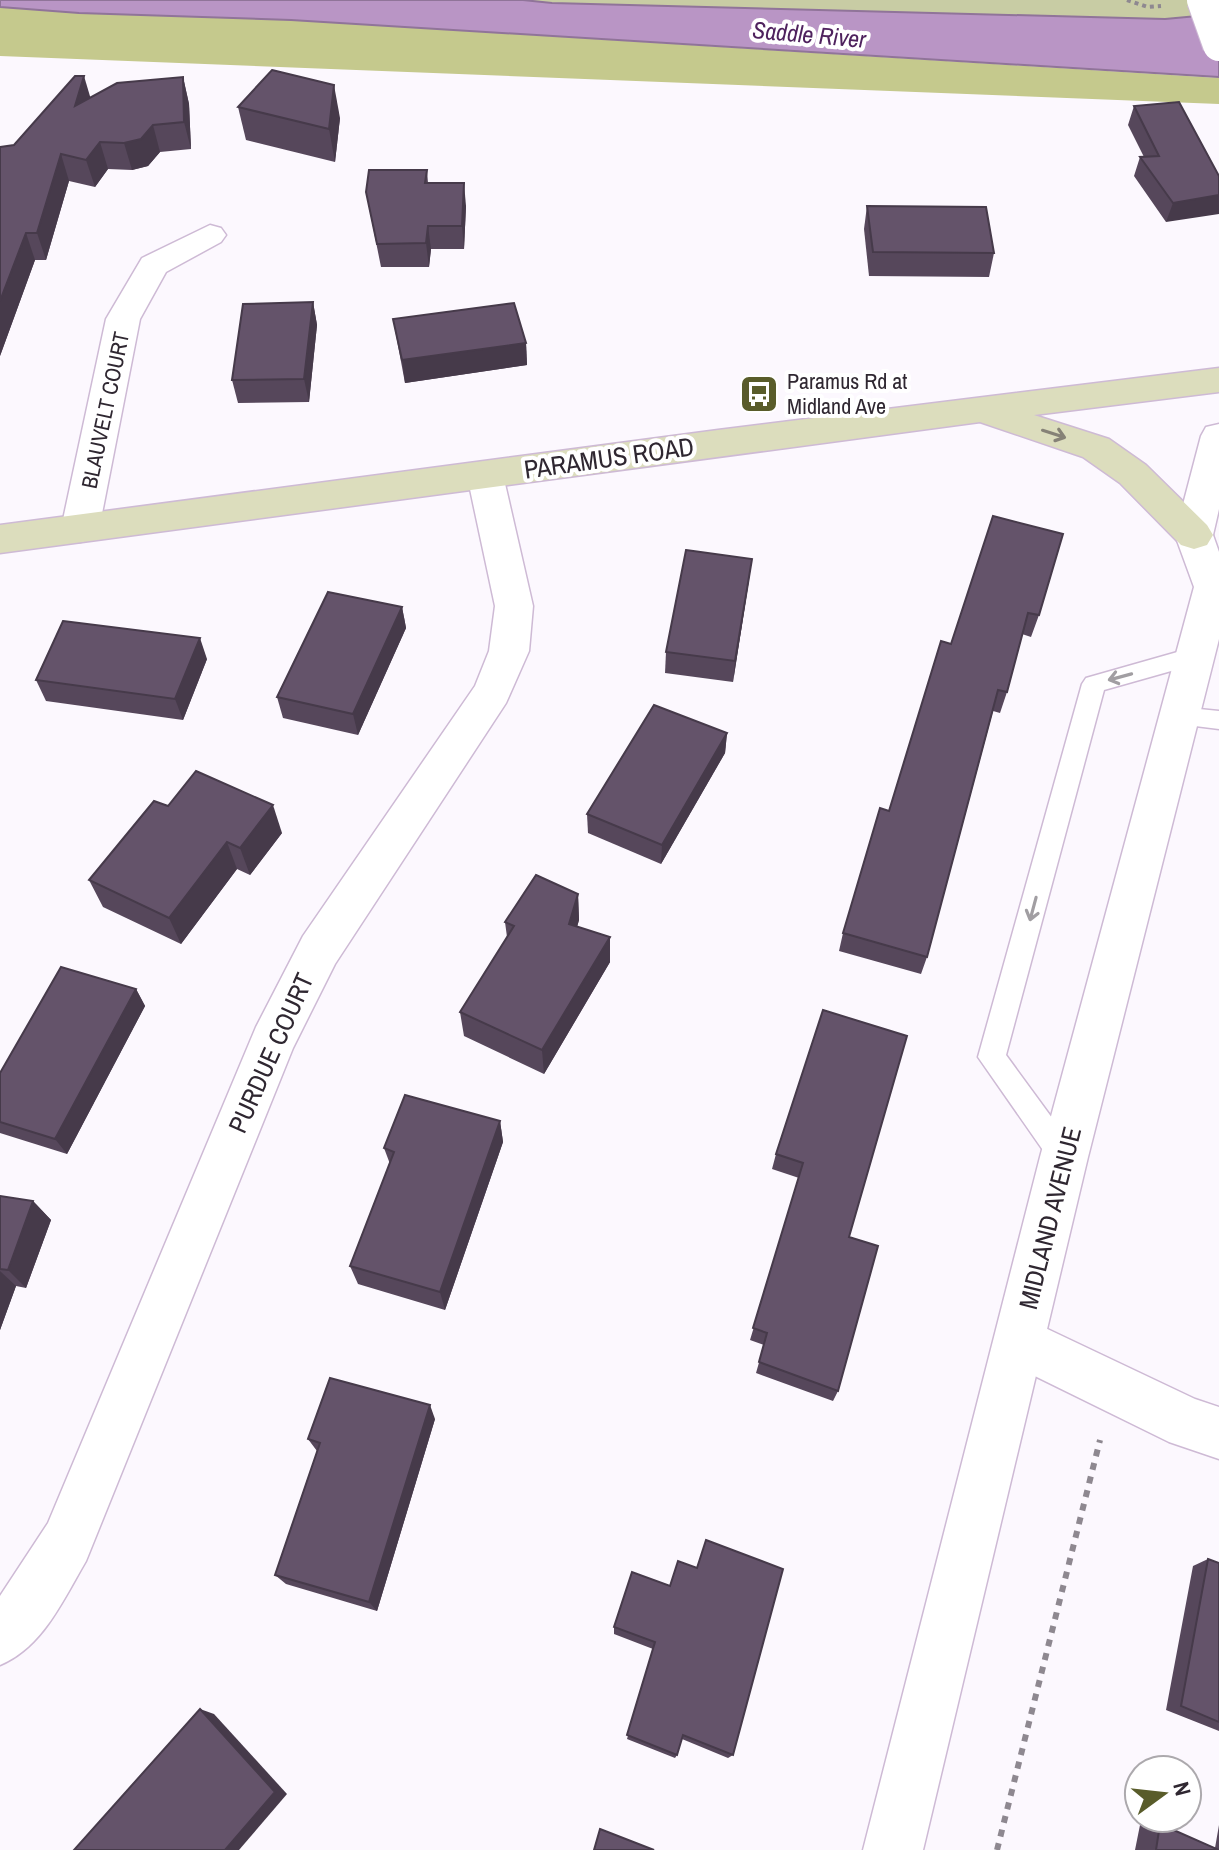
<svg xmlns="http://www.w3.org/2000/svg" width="1219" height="1850" font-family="'Archivo Narrow',sans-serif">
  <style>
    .green { fill: #c8cca4 }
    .forest { fill: #c5c98d }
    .water { fill: #b995c5; stroke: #907499; stroke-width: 2 }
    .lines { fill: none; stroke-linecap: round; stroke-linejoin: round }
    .service-casing { stroke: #cebad5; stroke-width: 3 }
    .minor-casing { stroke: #cebad5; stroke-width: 3 }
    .tertiary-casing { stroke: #cebad5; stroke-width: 3 }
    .secondary-casing { stroke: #cebad5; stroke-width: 3 }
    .path-far1 { stroke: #8e8890; stroke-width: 4; stroke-dasharray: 4 4; stroke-linecap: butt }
    .path { stroke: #8e8890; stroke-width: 6; stroke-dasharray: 7 7; stroke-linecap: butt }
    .service { fill: #fff; fill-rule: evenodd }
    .minor { fill: #fff; fill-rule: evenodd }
    .tertiary { fill: #fff; fill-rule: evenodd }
    .secondary { fill: #dcddbd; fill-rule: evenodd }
    .minor-bridge-casing { stroke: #cebad5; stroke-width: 34; stroke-linecap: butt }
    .minor-bridge { stroke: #fff; stroke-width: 32 }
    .wall { fill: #56475b }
    .shaded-wall { fill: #463a4a }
    .building { fill: #64536a; stroke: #463a4a; stroke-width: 2 }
    .oneway { stroke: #868277 }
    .oneway2 { stroke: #a19ea2 }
    .labels { text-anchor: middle; stroke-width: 8; stroke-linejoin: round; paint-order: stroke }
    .far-poi-label { font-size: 22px; fill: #2f2731; stroke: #fff; text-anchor: start }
    .far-street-label { font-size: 22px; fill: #2f2731; stroke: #fff }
    .far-water-label { font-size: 24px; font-style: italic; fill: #4f225e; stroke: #fff }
    .street-label { font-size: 26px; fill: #2f2731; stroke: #fff }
  </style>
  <rect width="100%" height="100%" fill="#fcf8fe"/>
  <!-- green -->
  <polygon class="green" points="0,0 1219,0 1219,78 291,20 79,13 0,7"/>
  <!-- forest -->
  <polygon class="forest" points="0,7 79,13 291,20 1219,78 1219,104 0,56"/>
  <!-- water -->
  <polygon class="water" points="0,0 523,0 552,3 1165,19 1219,14 1219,77 291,20 79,13 0,7"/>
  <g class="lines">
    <defs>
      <g id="service">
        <polygon points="1195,647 1203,650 1207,656 1203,662 1104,690 1006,1055 1074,1148 1078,1157 1074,1166 1064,1170 1054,1166 978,1057 1082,684 1086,678"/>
        <polygon points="1179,707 1219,711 1219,729 1171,723 1167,716 1171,709"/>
      </g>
      <g id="minor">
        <polygon points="210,225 221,228 226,235 221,242 166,272 140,319 99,529 93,539 80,542 67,539 61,529 106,319 142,258"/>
        <path d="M 485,462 L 498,466 L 503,475 L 533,606 L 529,651 L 506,703 L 335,964 L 293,1048 L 86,1561 C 63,1600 43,1647 0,1665 L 0,1596 L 48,1523 L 256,1027 L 303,936 L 475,686 L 489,651 L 495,606 L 467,475 L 472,466 Z"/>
        <polygon points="1020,1316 1195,1399 1219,1407 1219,1459 1169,1442 1002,1360 994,1342 1002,1324"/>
      </g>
      <polygon id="tertiary" points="1219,424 1219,509 1213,535 1219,552 1219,639 1088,1157 923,1850 863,1850 1040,1157 1194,587 1175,535 1201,436 1206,427"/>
      <polygon id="secondary" points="1219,368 1219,392 1034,415 1109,439 1146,465 1207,525 1213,535 1207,545 1194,549 1181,545 1120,483 1083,457 980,422 0,553 0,525 718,430"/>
    </defs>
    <!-- service casing -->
    <use href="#service" class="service-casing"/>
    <!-- minor casing -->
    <use href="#minor" class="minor-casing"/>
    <!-- tertiary casing -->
    <use href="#tertiary" class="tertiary-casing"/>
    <!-- secondary casing -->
    <use href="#secondary" class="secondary-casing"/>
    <!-- path-far1 -->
    <polyline class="path-far1" points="1127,0 1148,7 1161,6"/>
    <!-- path -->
    <polyline class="path" points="997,1850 1100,1440"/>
    <!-- service -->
    <use href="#service" class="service"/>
    <!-- minor -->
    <use href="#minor" class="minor"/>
    <!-- tertiary -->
    <use href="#tertiary" class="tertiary"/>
    <!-- secondary -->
    <use href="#secondary" class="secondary"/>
    <defs>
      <polyline id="minor-bridge" points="1203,0 1219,45"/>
    </defs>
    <!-- minor-bridge casing -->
    <use href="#minor-bridge" class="minor-bridge-casing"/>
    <!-- minor-bridge -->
    <use href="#minor-bridge" class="minor-bridge"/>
  </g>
  <!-- wall -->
  <g class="wall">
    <polygon points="183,77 189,104 191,149 160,152 148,166 132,170 108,169 95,187 69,181 46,260 35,260 0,356 14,145 91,97"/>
    <polygon points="1134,106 1219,176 1166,222 1134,176 1140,157 1144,157 1128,125"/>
    <polygon points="238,107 340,118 335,162 246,140"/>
    <polygon points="427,170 428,183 466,206 464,249 431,249 429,267 381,267 366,192"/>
    <polygon points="867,206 994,253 989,277 869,276 864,229"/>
    <polygon points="313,302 317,325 309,402 238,403 232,380"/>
    <polygon points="393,319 526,343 527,365 405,383"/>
    <polygon points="993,516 1039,615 1031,637 1022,634 1007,692 1000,713 993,711 927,957 921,974 839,951 843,933 951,644"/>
    <polygon points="749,580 733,682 665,673 666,652"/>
    <polygon points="402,607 406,628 358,735 283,718 277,697"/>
    <polygon points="207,659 183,720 46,701 36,680"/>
    <polygon points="727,733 725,753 661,864 588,833 587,814"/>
    <polygon points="168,806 282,833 250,875 237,869 181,944 103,907 89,880"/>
    <polygon points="578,894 579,920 577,927 610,962 544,1074 464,1036 460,1012 507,937 505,922"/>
    <polygon points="136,989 145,1006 67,1154 0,1133 0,1073"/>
    <polygon points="823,1010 849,1237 838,1391 833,1401 756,1373 764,1345 750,1340 799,1178 772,1169 776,1154"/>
    <polygon points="500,1121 503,1142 445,1310 358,1284 350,1266 390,1164 384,1148"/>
    <polygon points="0,1196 33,1201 51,1220 26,1288 16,1286 0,1330"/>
    <polygon points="435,1419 377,1611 286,1584 275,1575 317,1451 308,1439"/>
    <polygon points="1208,1559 1219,1563 1219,1731 1166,1710 1193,1566"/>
    <polygon points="632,1572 733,1755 728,1758 682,1739 677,1755 675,1758 627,1739 653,1649 614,1634 614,1627"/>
    <polygon points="1160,1824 1215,1848 1219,1825 1219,1850 1135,1850 1140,1825"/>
  </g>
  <!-- shaded-wall -->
  <g class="shaded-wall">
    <polygon points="84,76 92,103 75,106"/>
    <polygon points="183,77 189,104 191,149 184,122"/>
    <polygon points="334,85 340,118 335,162 329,129"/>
    <polygon points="153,125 160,152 148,166 132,170 124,143"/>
    <polygon points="100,142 108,169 95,187 86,160"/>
    <polygon points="61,154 69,181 46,260 37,233"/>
    <polygon points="464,183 466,206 464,249 462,226"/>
    <polygon points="1219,195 1219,214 1166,222 1173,203"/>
    <polygon points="428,226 431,249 429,267 426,243"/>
    <polygon points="26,233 35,260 0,356 0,301"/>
    <polygon points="313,302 317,325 309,402 304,379"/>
    <polygon points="526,343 527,365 405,383 402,360"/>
    <polygon points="752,559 749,580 733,682 735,661"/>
    <polygon points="402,607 406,628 358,735 353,714"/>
    <polygon points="200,638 207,659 183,720 175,699"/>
    <polygon points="727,733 725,753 661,864 662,845"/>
    <polygon points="273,805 282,833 250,875 240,848"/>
    <polygon points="227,842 237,869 181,944 169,918"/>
    <polygon points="578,894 579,920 570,950 569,924"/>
    <polygon points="610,937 610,962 544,1074 542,1050"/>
    <polygon points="136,989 145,1006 67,1154 55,1139"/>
    <polygon points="500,1121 503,1142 445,1310 440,1292"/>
    <polygon points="33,1201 51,1220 26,1288 8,1270"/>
    <polygon points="0,1271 16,1286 0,1330"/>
    <polygon points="430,1405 435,1419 377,1611 369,1602"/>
    <polygon points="200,1709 214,1714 287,1794 239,1850 225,1850"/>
  </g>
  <!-- building -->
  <g class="building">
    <polygon points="272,70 334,85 329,129 238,107"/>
    <polygon points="75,76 84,76 75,106 117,83 183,77 184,122 153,125 141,139 124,143 100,142 86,160 61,154 37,233 26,233 0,301 0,147 14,145"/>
    <polygon points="1179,102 1219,176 1219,195 1173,203 1140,157 1159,156 1134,106"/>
    <polygon points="369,170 427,170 425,183 464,183 462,226 428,226 426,243 377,244 366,192"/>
    <polygon points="867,206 986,207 994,253 873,252"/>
    <polygon points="313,302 304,379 232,380 243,304"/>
    <polygon points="514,303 526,343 402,360 393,319"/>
    <polygon points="993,516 1063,534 1039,615 1028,613 1007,692 998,690 927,957 843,933 880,808 889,811 941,641 951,644"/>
    <polygon points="686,550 752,559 735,661 666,652"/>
    <polygon points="328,592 402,607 353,714 277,697"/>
    <polygon points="63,621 200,638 175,699 36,680"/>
    <polygon points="654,705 727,733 662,845 587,814"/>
    <polygon points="196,771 273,805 240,848 227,842 169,918 89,880 154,801 168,806"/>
    <polygon points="536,875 578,894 569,924 610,937 542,1050 460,1012 514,926 505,922"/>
    <polygon points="61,967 136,989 55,1139 0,1122 0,1073"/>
    <polygon points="823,1010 907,1036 849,1237 878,1246 838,1391 759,1362 767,1333 753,1328 803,1163 776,1154"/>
    <polygon points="405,1095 500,1121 440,1292 350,1266 394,1152 384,1148"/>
    <polygon points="0,1196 33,1201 8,1270 0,1269"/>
    <polygon points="330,1378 430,1405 369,1602 275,1575 320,1443 308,1439"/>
    <polygon points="706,1540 783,1569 733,1755 683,1735 677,1755 627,1735 655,1642 614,1627 632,1572 670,1586 678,1561 697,1568"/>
    <polygon points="1208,1559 1219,1563 1219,1722 1181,1706"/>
    <polygon points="200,1709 275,1792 225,1850 74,1850"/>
    <polygon points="1160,1824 1219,1850 1156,1850"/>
    <polygon points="600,1829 654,1850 594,1850"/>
  </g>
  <!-- one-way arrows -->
  <defs><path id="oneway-shaft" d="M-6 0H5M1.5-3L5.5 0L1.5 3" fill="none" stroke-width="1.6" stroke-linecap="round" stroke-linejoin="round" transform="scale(2)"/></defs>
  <use class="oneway" href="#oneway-shaft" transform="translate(1054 434) rotate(18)"/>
  <g class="oneway2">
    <use href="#oneway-shaft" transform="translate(1120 677) rotate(165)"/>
    <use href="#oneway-shaft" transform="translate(1033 909) rotate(105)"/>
  </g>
  <!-- icons -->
  <defs>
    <symbol id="bus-square" viewBox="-11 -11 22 22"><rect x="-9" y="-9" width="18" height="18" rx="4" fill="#595c2a" stroke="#fff"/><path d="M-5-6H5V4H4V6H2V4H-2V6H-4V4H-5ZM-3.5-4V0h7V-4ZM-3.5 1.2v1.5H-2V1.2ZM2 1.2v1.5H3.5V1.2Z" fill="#fff"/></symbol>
  </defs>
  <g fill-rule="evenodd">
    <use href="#bus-square" x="737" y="372" width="44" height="44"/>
  </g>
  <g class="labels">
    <!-- far-poi labels -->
    <g class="far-poi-label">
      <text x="787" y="389">Paramus Rd at<tspan x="787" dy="25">Midland Ave</tspan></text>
    </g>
    <!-- far-street labels -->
    <g class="far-street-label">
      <text transform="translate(105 410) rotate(-78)" y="8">BLAUVELT COURT</text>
    </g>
    <!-- far-water labels -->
    <g class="far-water-label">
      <text transform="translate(809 35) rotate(5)" y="8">Saddle River</text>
    </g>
    <!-- street labels -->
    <g class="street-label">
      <text transform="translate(609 458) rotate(-8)" y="9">PARAMUS ROAD</text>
      <text transform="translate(271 1053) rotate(-66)" y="9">PURDUE COURT</text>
      <text transform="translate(1050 1218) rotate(-76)" y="9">MIDLAND AVENUE</text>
    </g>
  </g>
  <!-- north arrow -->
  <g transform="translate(1163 1794) rotate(75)"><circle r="38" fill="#ffffff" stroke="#aca9ad" stroke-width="2"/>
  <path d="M0-6L14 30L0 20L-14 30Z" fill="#595c2a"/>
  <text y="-12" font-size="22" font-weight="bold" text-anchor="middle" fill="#2f2731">N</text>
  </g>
</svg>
